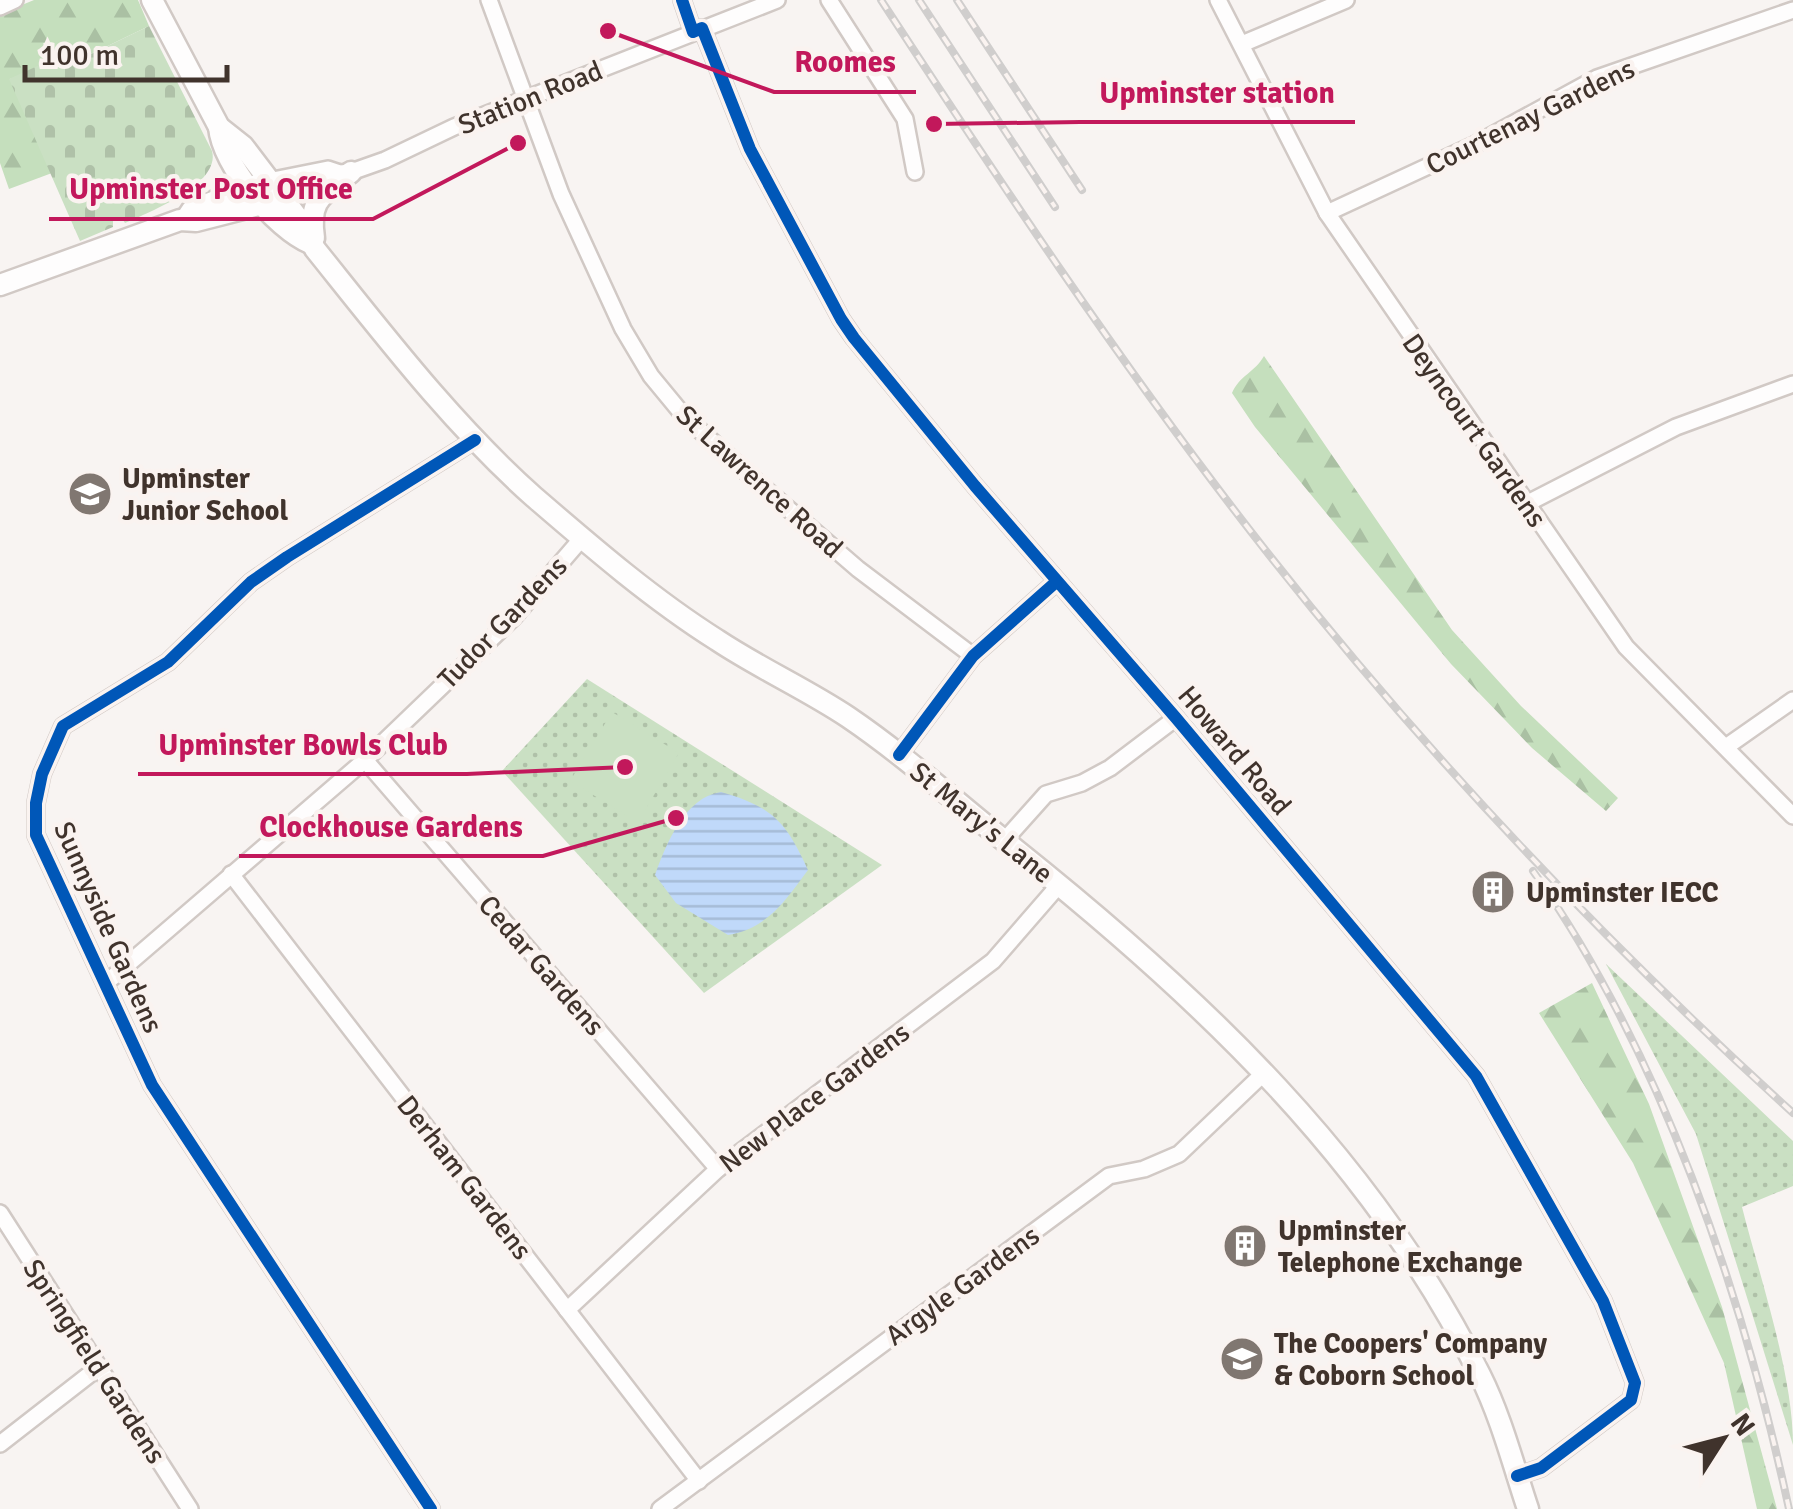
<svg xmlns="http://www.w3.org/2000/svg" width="1793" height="1509" font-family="Signika,sans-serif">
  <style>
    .green { fill: url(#green-dots) }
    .forest { fill: url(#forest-firs) }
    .cemetery { fill: url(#cemetery-stones) }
    .pitch { fill: #cae0c3 }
    .water { fill: url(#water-rules) }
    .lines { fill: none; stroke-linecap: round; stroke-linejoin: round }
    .minor-casing { stroke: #d1c9c5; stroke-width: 20 }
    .major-casing { stroke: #d1c9c5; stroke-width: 25 }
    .minor { stroke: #fefdfd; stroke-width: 15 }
    .major { stroke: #fefdfd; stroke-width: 20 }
    .rail-casing { stroke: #d0cecd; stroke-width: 8 }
    .rail { stroke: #faf3f0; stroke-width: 4; stroke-dasharray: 11; stroke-linecap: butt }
    .cycleway-casing { stroke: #faf3f0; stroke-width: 19 }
    .cycleway { stroke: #0057b8; stroke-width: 12 }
    .labels { text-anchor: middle; stroke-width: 9; stroke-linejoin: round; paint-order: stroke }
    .street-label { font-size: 28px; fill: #40332c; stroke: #faf3f0 }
    .poi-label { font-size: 28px; font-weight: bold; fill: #40332c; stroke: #faf3f0; text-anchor: start }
    .leader { fill: none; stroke: #c2185b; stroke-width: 4 }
    .callout-dot { fill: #c2185b; stroke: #faf3f0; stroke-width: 4 }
    .callout-label { font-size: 30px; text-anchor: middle; font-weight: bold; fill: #c2185b; stroke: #faf3f0; stroke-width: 9; stroke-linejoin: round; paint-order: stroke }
  </style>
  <defs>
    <pattern id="green-dots" width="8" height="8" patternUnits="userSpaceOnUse" patternTransform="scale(2.5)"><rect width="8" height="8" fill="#cae0c3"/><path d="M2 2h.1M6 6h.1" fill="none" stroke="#afc1a8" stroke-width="1.8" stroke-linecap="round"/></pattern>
    <pattern id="forest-firs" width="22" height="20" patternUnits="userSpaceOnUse" patternTransform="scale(2.5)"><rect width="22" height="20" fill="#c5dfbd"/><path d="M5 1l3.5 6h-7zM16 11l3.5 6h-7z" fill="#aac0a3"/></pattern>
    <pattern id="cemetery-stones" width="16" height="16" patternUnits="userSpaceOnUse" patternTransform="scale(2.5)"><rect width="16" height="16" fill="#cae0c3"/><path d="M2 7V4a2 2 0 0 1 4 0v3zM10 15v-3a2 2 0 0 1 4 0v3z" fill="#afc1a8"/></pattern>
    <pattern id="water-rules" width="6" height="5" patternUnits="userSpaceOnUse" patternTransform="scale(2.5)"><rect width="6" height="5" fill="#c0d9fa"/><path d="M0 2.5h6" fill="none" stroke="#a6bbd6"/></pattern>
  </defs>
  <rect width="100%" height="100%" fill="#f8f4f2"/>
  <!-- green -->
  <g class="green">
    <polygon points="587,679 882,865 704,993 502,771"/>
    <path d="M 1606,964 L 1793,1141 L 1793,1186 L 1742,1207 C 1760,1278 1793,1374 1793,1445 L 1696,1134 Z"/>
  </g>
  <!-- forest -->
  <g class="forest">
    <polygon points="34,0 138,0 149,26 91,54 10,79 52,173 9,189 0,163 0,14"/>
    <path d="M 1264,356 L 1452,630 L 1521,706 L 1618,798 L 1606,811 L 1532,748 L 1451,664 L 1255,427 L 1232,393 C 1239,376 1255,372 1264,356 Z"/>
    <polygon points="1592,983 1649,1104 1722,1307 1777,1509 1757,1509 1724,1363 1633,1163 1539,1013"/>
  </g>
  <!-- cemetery -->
  <path class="cemetery" d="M 149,26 L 212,151 C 221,184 150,212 125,223 L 121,217 L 113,219 L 113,227 L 80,241 L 9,79 L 79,47 L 91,54 Z"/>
  <!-- pitch -->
  <polygon class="pitch" points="612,712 679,753 638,822 570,781"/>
  <!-- water -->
  <path class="water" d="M 721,792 C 773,807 786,822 808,870 C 785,901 768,928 728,935 L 676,903 L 655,875 C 666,844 685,797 721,792 Z"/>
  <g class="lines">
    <defs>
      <g id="minor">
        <polyline points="489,0 561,194 623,329 651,376 684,416 756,481 858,569 973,656"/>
        <polyline points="682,0 693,32"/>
        <polyline points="829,0 905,119 915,172"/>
        <polyline points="1218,0 1327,213 1626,647 1793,816"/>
        <polyline points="0,7 15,0"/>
        <polyline points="702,28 750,149 841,319 854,338 975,486 1176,718 1476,1076 1603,1301 1635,1383 1631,1400 1541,1468 1517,1476"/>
        <polyline points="1242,44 1346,0"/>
        <polyline points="268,181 328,169 340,173 351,172 385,160 454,127 777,0"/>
        <polyline points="282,199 334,180"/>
        <polyline points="1327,213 1476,144 1597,78 1793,10"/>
        <polyline points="1526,504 1676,427 1793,384"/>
        <polyline points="1726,747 1793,700"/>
        <polyline points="899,755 973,656 1056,582"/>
        <polyline points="365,760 718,1169"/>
        <polyline points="1004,841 1046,794 1082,783 1110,768 1176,718"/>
        <polyline points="231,874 699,1481"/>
        <polyline points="106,983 365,760 514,617 583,537"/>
        <polyline points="0,1213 190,1509"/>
        <polyline points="567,1310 718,1169 993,961 1059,885"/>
        <polyline points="0,1444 99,1367"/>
        <polyline points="431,1509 152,1085 36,835 36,803 42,774 63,726 168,662 251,582 287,557 475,440"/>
        <polyline points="660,1509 1109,1176 1144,1169 1179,1154 1265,1072"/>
      </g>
      <g id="major">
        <path d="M 152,0 L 219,127 L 243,146 L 304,226 L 315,249 C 384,335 452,424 534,497 C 592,547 652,599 717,640 C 759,668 806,689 848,717 C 907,757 960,806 1016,850 C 1200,997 1374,1161 1480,1375 C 1501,1417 1513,1464 1528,1509"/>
        <path d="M 219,127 C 222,165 276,229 310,243"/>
        <polyline points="186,219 192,210 259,184"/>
        <path d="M 314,238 C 308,198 323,195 351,172"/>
        <polyline points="0,285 180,220 196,221 282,199"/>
      </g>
    </defs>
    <!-- minor casing -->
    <use href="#minor" class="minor-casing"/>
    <!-- major casing -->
    <use href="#major" class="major-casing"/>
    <!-- minor -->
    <use href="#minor" class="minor"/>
    <!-- major -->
    <use href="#major" class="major"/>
    <defs>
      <g id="rail">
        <path d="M 881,0 C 1000,182 1119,362 1252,533 C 1413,740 1599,937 1793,1113"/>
        <polyline points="919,0 1055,207"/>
        <polyline points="957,0 1082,190"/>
        <path d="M 1533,871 C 1661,1052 1743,1294 1789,1509"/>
      </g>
    </defs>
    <!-- rail casing -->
    <use href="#rail" class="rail-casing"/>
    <!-- rail -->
    <use href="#rail" class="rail"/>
    <defs>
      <g id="cycleway">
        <polyline points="682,0 693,32 702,28 750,149 841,319 854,338 975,486 1176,718 1476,1076 1603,1301 1635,1383 1631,1400 1541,1468 1517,1476"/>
        <polyline points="899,755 973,656 1056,582"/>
        <polyline points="431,1509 152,1085 36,835 36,803 42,774 63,726 168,662 251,582 287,557 475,440"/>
      </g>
    </defs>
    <!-- cycleway casing -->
    <use href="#cycleway" class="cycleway-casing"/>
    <!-- cycleway -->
    <use href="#cycleway" class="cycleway"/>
  </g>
  <!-- icons -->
  <defs>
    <symbol id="school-disc" viewBox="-11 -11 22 22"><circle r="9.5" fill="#807771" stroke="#faf3f0"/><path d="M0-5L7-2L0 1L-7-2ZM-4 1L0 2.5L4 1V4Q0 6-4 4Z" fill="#fff"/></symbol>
    <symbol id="building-disc" viewBox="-11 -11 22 22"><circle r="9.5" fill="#807771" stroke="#faf3f0"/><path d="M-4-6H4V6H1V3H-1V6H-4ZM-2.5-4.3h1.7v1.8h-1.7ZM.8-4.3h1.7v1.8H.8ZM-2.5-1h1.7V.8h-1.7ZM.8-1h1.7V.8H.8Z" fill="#fff"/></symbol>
  </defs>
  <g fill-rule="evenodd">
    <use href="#school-disc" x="65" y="469" width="50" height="50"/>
    <use href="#building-disc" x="1468" y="867" width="50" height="50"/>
    <use href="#building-disc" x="1220" y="1221" width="50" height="50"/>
    <use href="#school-disc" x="1217" y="1334" width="50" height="50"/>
  </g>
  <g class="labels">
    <!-- street labels -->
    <g class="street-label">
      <text transform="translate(530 97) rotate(-22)" y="10">Station Road</text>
      <text transform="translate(1530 116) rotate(-26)" y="10">Courtenay Gardens</text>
      <text transform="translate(1475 430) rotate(55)" y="10">Deyncourt Gardens</text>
      <text transform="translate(760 481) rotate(42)" y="10">St Lawrence Road</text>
      <text transform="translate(502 622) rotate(-46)" y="10">Tudor Gardens</text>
      <text transform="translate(1235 750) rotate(50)" y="10">Howard Road</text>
      <text transform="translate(982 822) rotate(39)" y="10">St Mary's Lane</text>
      <text transform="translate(109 927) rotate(66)" y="10">Sunnyside Gardens</text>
      <text transform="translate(542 965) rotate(49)" y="10">Cedar Gardens</text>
      <text transform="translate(814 1097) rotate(-37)" y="10">New Place Gardens</text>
      <text transform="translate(465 1177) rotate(52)" y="10">Derham Gardens</text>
      <text transform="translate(962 1285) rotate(-36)" y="10">Argyle Gardens</text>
      <text transform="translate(95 1361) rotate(57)" y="10">Springfield Gardens</text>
    </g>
    <!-- poi labels -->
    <g class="poi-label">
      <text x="122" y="488">Upminster<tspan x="122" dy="32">Junior School</tspan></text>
      <text x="1526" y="902">Upminster IECC</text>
      <text x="1278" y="1240">Upminster<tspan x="1278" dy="32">Telephone Exchange</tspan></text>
      <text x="1274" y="1353">The Coopers' Company<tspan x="1274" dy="32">&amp; Coborn School</tspan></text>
    </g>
  </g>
  <!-- callouts -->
  <path class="leader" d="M608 31L774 92H916M934 124L1080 122H1355M518 143L373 219H49M625 767L467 774H138M676 818L543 856H239"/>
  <g class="callout-dot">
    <circle cx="608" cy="31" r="10"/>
    <circle cx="934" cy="124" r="10"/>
    <circle cx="518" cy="143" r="10"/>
    <circle cx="625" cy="767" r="10"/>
    <circle cx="676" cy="818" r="10"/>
  </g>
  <g class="callout-label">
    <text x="845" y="72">Roomes</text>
    <text x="1217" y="103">Upminster station</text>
    <text x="211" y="199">Upminster Post Office</text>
    <text x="303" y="755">Upminster Bowls Club</text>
    <text x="391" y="837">Clockhouse Gardens</text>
  </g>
  <!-- north arrow -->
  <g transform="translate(1723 1439) rotate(54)" stroke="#faf3f0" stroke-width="8" paint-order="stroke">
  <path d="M0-8L18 38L0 25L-18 38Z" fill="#40332c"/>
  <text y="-15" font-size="28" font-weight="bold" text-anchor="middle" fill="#40332c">N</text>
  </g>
  <!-- scale -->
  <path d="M25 65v15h202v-15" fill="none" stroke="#40332c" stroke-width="5"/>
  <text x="40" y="65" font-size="30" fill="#40332c" stroke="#faf3f0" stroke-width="8" paint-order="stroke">100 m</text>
</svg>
